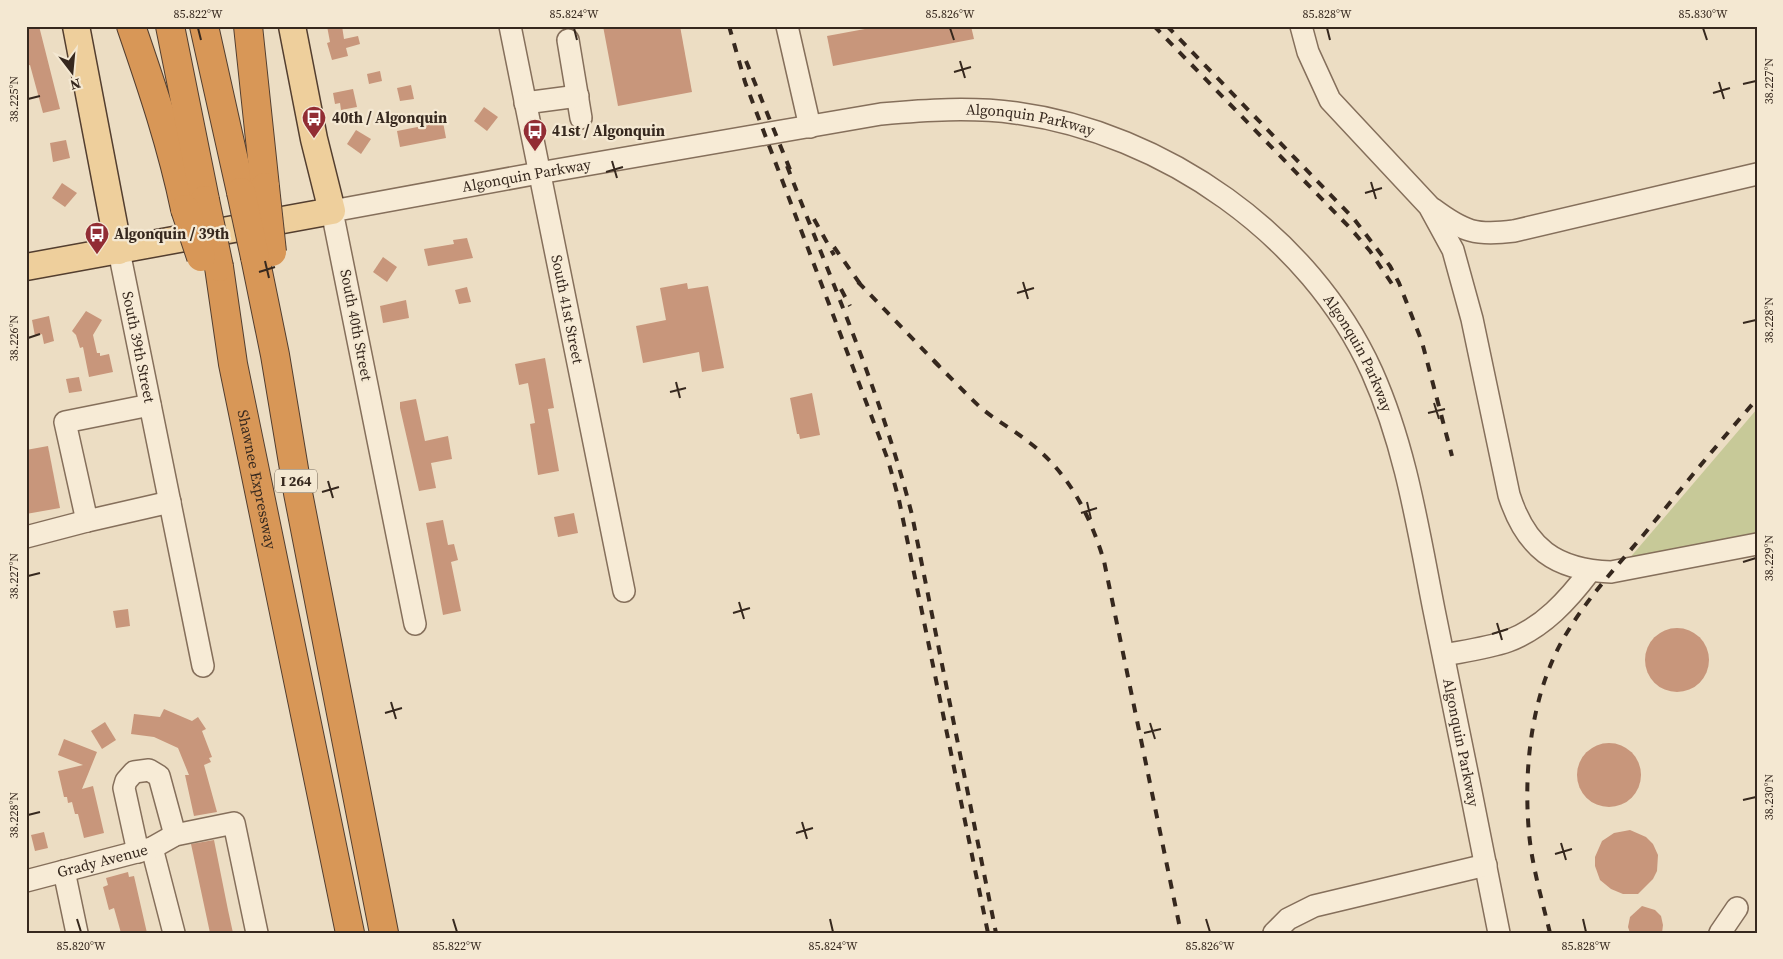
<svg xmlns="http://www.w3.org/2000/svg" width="1783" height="959" font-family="'Source Serif 4',serif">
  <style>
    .green { fill: #c7c998 }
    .building { fill: #c8967b }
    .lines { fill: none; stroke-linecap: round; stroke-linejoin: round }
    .minor-casing { stroke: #856f5b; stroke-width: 24 }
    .major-casing { stroke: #533e2f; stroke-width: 29 }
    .highway-casing { stroke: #533e2f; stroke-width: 30 }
    .minor { stroke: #f7ebd6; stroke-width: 21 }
    .major { stroke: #eecf9c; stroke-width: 26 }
    .highway { stroke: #d89757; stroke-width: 28 }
    .rail { stroke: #36281e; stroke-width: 4; stroke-dasharray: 9 9; stroke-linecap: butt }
    .highway-bridge-casing { stroke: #533e2f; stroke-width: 30; stroke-linecap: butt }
    .highway-bridge { stroke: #d89757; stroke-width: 28 }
    .ticks { fill: none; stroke: #36281e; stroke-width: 2 }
    .labels { text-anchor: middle; stroke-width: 4.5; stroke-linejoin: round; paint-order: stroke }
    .shield { fill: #f4e8d2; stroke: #6f6254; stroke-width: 1 }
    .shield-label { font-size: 14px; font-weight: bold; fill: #36281e }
    .poi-label { font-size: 15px; font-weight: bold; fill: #36281e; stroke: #f4e8d2; text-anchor: start }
    .street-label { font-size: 15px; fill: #36281e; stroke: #f4e8d2 }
    .neatline { fill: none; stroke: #36281e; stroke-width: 2 }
    .ticks-label { font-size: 12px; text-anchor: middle; fill: #36281e }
  </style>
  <rect width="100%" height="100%" fill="#ecddc3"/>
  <!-- green -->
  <polygon class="green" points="1757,409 1757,535 1628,560"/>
  <!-- building -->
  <g class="building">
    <polygon points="26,26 39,26 60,109 43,113 30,65 26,66"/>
    <polygon points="327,26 342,26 344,39 358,36 360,44 346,48 348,56 332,60 327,43 330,42"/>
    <polygon points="603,26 680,26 692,92 618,106"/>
    <polygon points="881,26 971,26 974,39 833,66 827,36"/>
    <polygon points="380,71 382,81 369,84 367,74"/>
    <polygon points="411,85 414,99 400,101 397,88"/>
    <polygon points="353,89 357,107 341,110 340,103 335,104 333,93"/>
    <polygon points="484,107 498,117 487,131 474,121"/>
    <polygon points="443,122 446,138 400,147 397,131"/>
    <polygon points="356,130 371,139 361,154 347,144"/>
    <polygon points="66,140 70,158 53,162 50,143"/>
    <polygon points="62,183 77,193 65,207 52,198"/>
    <polygon points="467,238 473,258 428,266 424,249 454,244 453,240"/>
    <polygon points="383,257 397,267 387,282 373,272"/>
    <polygon points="687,283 688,289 708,286 724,368 702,372 699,352 643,363 636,326 666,320 660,288"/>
    <polygon points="467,287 471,302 459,304 455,290"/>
    <polygon points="406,300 409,318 383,323 380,306"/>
    <polygon points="86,311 102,320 93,335 97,353 100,353 100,356 109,354 113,372 89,377 83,347 80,348 76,335 72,331"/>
    <polygon points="49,316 54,341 44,344 42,334 35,336 32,320"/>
    <polygon points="545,358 554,408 548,409 559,471 538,475 530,424 535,423 528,383 519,385 515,364"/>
    <polygon points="79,377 82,391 69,393 66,379"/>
    <polygon points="812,393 820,435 800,439 799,434 797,434 790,398"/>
    <polygon points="416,399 425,441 448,436 452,459 431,463 436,488 419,491 400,408 400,402"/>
    <polygon points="48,446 60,508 26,514 26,450"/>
    <polygon points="574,513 578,533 558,537 554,517"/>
    <polygon points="443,520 448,545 454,544 458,560 451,562 461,611 443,615 426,523"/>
    <polygon points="128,609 130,626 116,628 113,611"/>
    <circle cx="1677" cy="660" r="32"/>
    <polygon points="164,709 192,721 198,717 206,729 202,731 212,757 209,758 211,762 204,765 217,812 194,816 185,775 189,775 178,748 154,737 131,734 134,714 160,717"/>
    <polygon points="105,722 116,740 102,749 91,731"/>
    <polygon points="64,739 97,752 82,789 93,786 104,833 84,838 78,814 75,814 72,802 68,803 67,797 64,797 58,771 83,765 58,755"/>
    <circle cx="1609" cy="775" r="32"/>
    <polygon points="1630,830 1646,837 1653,844 1658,855 1657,871 1653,879 1638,894 1623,894 1611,889 1600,880 1595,866 1595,857 1602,841 1614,833"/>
    <polygon points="44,832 48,848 35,851 31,835"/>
    <polygon points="214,840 228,910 233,933 210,933 191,844"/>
    <polygon points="128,872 129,877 134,876 147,933 121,933 114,908 109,910 103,887 108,885 106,878"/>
    <polygon points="1642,906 1655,910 1661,916 1663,925 1662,933 1630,933 1628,927 1630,917"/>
  </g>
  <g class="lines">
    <defs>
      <g id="minor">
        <path id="s1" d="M 510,26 L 624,591"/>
        <polyline points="787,26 810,127"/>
        <path d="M 1301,26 L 1308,52 L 1330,100 L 1429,206 L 1453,250 L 1472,319 L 1509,495 C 1526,548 1555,570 1611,572 L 1757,544"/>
        <polyline points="568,40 581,118"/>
        <polyline points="525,103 578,96"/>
        <path d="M 1433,209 C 1464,232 1476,236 1514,231 L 1757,174"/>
        <path id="s2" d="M 119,251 L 203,666"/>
        <polyline points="150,405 65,422 87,521 170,502"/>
        <polyline points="26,537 87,521"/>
        <path id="s3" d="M 415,624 L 332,211 L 539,173 L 881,114 C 926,110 971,107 1016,113 C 1164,133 1310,235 1372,372 C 1406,448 1418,529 1434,610 C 1456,718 1478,825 1499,933"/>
        <path d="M 1444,655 C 1465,651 1488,648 1508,641 C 1543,628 1568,600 1590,571"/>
        <polyline points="152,848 174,933"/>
        <polyline points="138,852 124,788 126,781 134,772 149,770 159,776 175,835"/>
        <polyline points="64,871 77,933"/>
        <path id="s4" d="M 26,881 L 152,848 L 175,835 L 234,823 L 257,933"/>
        <polyline points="1274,933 1288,919 1314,906 1486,865"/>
        <polyline points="1720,933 1737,908"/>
      </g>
      <g id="major">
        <polyline points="76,26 119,251"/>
        <polyline points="26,267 332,211 314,139 292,26"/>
      </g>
      <g id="highway">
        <path d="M 131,26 C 152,87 172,146 185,209"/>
        <polyline points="170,26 205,200"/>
        <polyline points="204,26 241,192"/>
        <polyline points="248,26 265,187"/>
        <polyline points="255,257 275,355 298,493 384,933"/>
        <path id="s5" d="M 219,267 L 233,364 L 350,933"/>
      </g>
    </defs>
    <!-- minor casing -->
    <use href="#minor" class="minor-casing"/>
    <!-- major casing -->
    <use href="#major" class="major-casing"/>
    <!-- highway casing -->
    <use href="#highway" class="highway-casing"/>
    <!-- minor -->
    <use href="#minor" class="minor"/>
    <!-- major -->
    <use href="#major" class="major"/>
    <!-- highway -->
    <use href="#highway" class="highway"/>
    <!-- rail -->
    <g class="rail">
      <polyline points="729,26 745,82 888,460 899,500 988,933"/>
      <polyline points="1154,26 1351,229 1370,251 1394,287"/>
      <polyline points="1167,26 1354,219 1390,266 1399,283 1422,342 1452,456"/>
      <polyline points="746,61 791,172"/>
      <path d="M 787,166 C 831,280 882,396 912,515 L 996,933"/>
      <polyline points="814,219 834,255"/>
      <polyline points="834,247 863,288"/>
      <polyline points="858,282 939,366"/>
      <polyline points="841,289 850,306"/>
      <path d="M 934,361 C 949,376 964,392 980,407 C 995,420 1014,430 1030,443 C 1069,473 1090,515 1104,561 L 1181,933"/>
      <path d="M 1550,933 C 1542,900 1532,866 1529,833 C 1523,766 1532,688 1568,631 C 1591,593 1622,561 1650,527 C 1685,484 1720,441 1757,399"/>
    </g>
    <defs>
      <g id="highway-bridge">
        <polyline points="265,187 272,252"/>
        <polyline points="241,192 255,257"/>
        <polyline points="205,200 219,267"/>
        <polyline points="185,209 201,257"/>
      </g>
    </defs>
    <!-- highway-bridge casing -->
    <use href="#highway-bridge" class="highway-bridge-casing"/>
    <!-- highway-bridge -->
    <use href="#highway-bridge" class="highway-bridge"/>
  </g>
  <!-- ticks -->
  <path class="ticks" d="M 198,28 L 201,40M 574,28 L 577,40M 950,28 L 954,40M 1327,28 L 1330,40M 1703,28 L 1707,40M 960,61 L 965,78M 954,72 L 971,67M 1719,82 L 1724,99M 1743,84 L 1756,81M 1713,93 L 1730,88M 28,99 L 40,96M 612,161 L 617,178M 606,172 L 623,167M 1371,182 L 1376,199M 1365,193 L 1382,188M 265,261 L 269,278M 259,272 L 275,267M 1023,282 L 1028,299M 1017,293 L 1034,288M 1743,323 L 1756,320M 28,338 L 40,334M 676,382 L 680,398M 670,392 L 686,388M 1434,403 L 1439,419M 1428,413 L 1445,409M 328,481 L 333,498M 322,492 L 339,487M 1087,502 L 1091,519M 1081,513 L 1097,508M 1743,562 L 1756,558M 28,576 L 40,573M 739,602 L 744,619M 733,613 L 750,608M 1497,623 L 1502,640M 1492,634 L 1508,629M 391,702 L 396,719M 385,713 L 402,708M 1150,723 L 1155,739M 1144,733 L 1161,729M 1743,800 L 1756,797M 28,815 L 40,812M 802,822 L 807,839M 796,833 L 813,828M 1561,843 L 1566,860M 1555,854 L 1572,849M 77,919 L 81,932M 453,919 L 457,932M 830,919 L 833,932M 1206,919 L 1210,932M 1583,919 L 1586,932"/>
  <!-- icons -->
  <defs>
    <symbol id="bus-pin" viewBox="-11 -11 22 30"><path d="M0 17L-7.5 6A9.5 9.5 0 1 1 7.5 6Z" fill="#922d34" stroke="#f4e8d2"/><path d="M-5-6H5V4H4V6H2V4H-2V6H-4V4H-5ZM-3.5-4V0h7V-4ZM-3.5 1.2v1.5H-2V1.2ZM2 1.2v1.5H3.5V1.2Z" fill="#fff"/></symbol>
  </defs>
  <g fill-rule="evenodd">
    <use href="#bus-pin" x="300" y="104" width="28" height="38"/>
    <use href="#bus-pin" x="521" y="117" width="28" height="38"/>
    <use href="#bus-pin" x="83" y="220" width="28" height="38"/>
  </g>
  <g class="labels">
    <!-- shield labels -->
    <rect class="shield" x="275" y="469.5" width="42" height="23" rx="4"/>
    <g class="shield-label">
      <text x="296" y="486">I 264</text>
    </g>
    <!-- poi labels -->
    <g class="poi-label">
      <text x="332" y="123">40th / Algonquin</text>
      <text x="552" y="136">41st / Algonquin</text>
      <text x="114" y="239">Algonquin / 39th</text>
    </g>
    <!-- street labels -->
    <g class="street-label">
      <text dy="5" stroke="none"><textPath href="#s3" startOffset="1129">Algonquin Parkway</textPath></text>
      <text dy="5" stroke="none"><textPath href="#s3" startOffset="619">Algonquin Parkway</textPath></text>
      <text dy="5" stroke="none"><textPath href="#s1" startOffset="289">South 41st Street</textPath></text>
      <text transform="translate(356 325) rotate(79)" y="5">South 40th Street</text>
      <text dy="5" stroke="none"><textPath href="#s2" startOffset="98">South 39th Street</textPath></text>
      <text dy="5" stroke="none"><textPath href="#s3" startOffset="1549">Algonquin Parkway</textPath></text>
      <text dy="5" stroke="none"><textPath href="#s5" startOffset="216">Shawnee Expressway</textPath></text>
      <text dy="5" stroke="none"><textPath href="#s3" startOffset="1954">Algonquin Parkway</textPath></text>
      <text dy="5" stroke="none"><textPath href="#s4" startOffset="79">Grady Avenue</textPath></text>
    </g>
  </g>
  <!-- border -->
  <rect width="1783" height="959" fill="none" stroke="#f4e8d2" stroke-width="55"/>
  <!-- north arrow -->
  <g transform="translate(72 72) rotate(164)" stroke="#f4e8d2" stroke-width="4" paint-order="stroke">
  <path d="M0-4L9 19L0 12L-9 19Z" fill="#36281e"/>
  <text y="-8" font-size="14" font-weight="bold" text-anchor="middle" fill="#36281e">N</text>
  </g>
  <rect x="28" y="28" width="1728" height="904" class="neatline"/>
  <g class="ticks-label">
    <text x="198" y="18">85.822°W</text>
    <text x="574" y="18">85.824°W</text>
    <text x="950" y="18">85.826°W</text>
    <text x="1327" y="18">85.828°W</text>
    <text x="1703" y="18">85.830°W</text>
    <text transform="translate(1769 81) rotate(-90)" y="4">38.227°N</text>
    <text transform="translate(14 99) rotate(-90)" y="4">38.225°N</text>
    <text transform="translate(1769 320) rotate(-90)" y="4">38.228°N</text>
    <text transform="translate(14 338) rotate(-90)" y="4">38.226°N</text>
    <text transform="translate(1769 558) rotate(-90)" y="4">38.229°N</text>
    <text transform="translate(14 576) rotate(-90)" y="4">38.227°N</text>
    <text transform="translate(1769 797) rotate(-90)" y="4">38.230°N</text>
    <text transform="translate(14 815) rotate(-90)" y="4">38.228°N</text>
    <text x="81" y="950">85.820°W</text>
    <text x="457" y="950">85.822°W</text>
    <text x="833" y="950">85.824°W</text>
    <text x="1210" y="950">85.826°W</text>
    <text x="1586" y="950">85.828°W</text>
  </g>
</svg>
